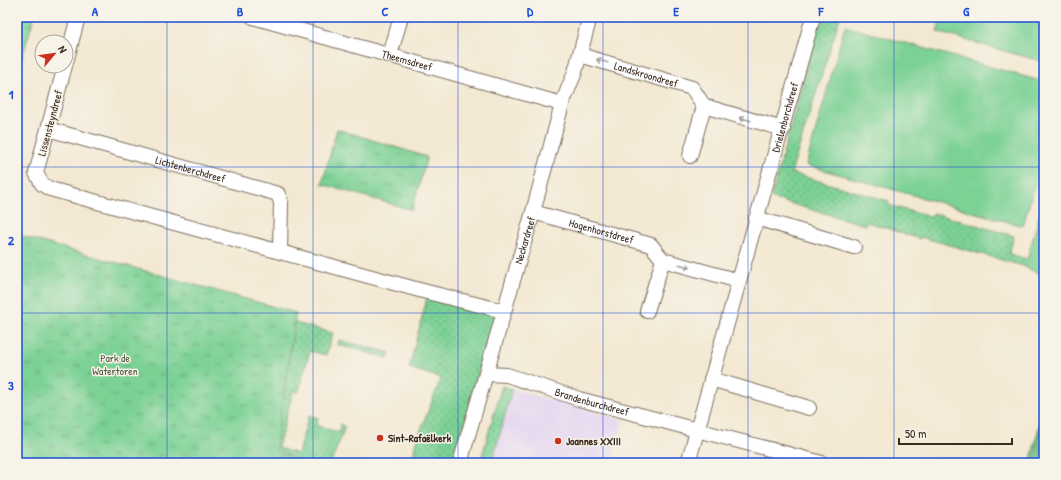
<svg xmlns="http://www.w3.org/2000/svg" width="1061" height="480" font-family="'Patrick Hand',sans-serif">
  <style>
    .built { fill: #e3d3f2 }
    .grass { fill: url(#grass-dots); stroke: #5c7e5a }
    .forest { fill: url(#forest-crowns); stroke: #506e4e }
    .park { fill: url(#park-tufts); stroke: #5c7e5a }
    .pitch { fill: #7cd195; stroke: #5c7e5a }
    .lines { fill: none; stroke-linecap: round; stroke-linejoin: round }
    .minor-casing { stroke: #7b6c5d; stroke-width: 16 }
    .minor { stroke: #fff; stroke-width: 14 }
    .oneway { stroke: #a79f9a }
    .grid { fill: none; stroke: #1d4ed8; stroke-width: 1; stroke-opacity: 0.55 }
    .poi-dot { fill: #c8321e; stroke: #f7f3e8; stroke-width: 1.5 }
    .labels { text-anchor: middle; stroke-width: 3; stroke-linejoin: round; paint-order: stroke }
    .street-label { font-size: 11px; fill: #3b2a1e; stroke: #f7f3e8 }
    .park-label { font-size: 11px; fill: #4b543c; stroke: #f7f3e8 }
    .poi-label { font-size: 11px; font-weight: bold; fill: #3b2a1e; stroke: #f7f3e8; text-anchor: start }
    .neatline { fill: none; stroke: #1d4ed8; stroke-width: 1.5 }
    .grid-label { font-size: 13px; text-anchor: middle; font-weight: bold; fill: #1d4ed8 }
  </style>
  <defs>
    <pattern id="grass-dots" width="8" height="8" patternUnits="userSpaceOnUse"><rect width="8" height="8" fill="#7cd195"/><path d="M2 2h.1M6 6h.1" fill="none" stroke="#67aa79" stroke-width="1.8" stroke-linecap="round"/></pattern>
    <pattern id="forest-crowns" width="20" height="18" patternUnits="userSpaceOnUse"><rect width="20" height="18" fill="#65b37e"/><path d="M2 6a3 3 0 1 1 6 0M12 15a3 3 0 1 1 6 0" fill="none" stroke="#549267"/></pattern>
    <pattern id="park-tufts" width="24" height="20" patternUnits="userSpaceOnUse"><rect width="24" height="20" fill="#7cd195"/><path d="M3 7l-1-3M5 7V3M7 7l1-3M15 17l-1-3M17 17v-4M19 17l1-3" fill="none" stroke="#67aa79"/></pattern>
  </defs>
  <rect width="100%" height="100%" fill="#f7f3e8"/>
  <filter id="ink" filterUnits="userSpaceOnUse"><feTurbulence type="fractalNoise" baseFrequency=".025" numOctaves="2"/><feDisplacementMap in="SourceGraphic" scale="8" xChannelSelector="R" yChannelSelector="G"/><feConvolveMatrix kernelMatrix="1 2 1 2 8 2 1 2 1" color-interpolation-filters="sRGB"/></filter>
  <filter id="wash" filterUnits="userSpaceOnUse"><feTurbulence type="fractalNoise" baseFrequency=".012" numOctaves="4" result="noise"/><feDisplacementMap in="SourceGraphic" scale="16" xChannelSelector="R" yChannelSelector="G"/><feGaussianBlur stdDeviation="0.9" result="paint"/><feColorMatrix in="noise" values="0 0 0 0 0 0 0 0 0 0 0 0 0 0 0 0 0 1.4 0 .05"/><feComposite in="paint" operator="in"/></filter>
  <g filter="url(#wash)">
    <rect width="100%" height="100%" fill="#f3e8d2"/>
    <!-- built -->
    <polygon class="built" points="512,389 624,420 611,463 492,463"/>
    <!-- grass -->
    <g class="grass">
      <polygon points="820,17 840,17 791,173 889,201 888,205 931,217 933,213 1014,236 1009,254 1027,259 1044,199 1044,276 1023,266 921,237 920,239 867,222 865,225 771,198"/>
      <polygon points="427,298 495,315 453,463 412,463 415,445 441,378 409,368"/>
      <polygon points="284,320 333,333 326,355 310,351 298,393 293,391 278,448 298,454 309,415 318,418 317,426 339,432 341,424 345,427 331,463 236,463"/>
      <polygon points="339,340 390,353 388,358 338,345"/>
      <polygon points="502,386 512,389 492,463 480,462"/>
    </g>
    <!-- forest -->
    <polygon class="forest" points="1044,406 1044,463 1030,463"/>
    <!-- park -->
    <g class="park">
      <polygon points="17,17 34,17 17,75"/>
      <polygon points="337,129 427,157 412,210 322,184"/>
      <polygon points="17,235 296,313 275,450 305,463 17,463"/>
    </g>
    <!-- pitch -->
    <g class="pitch">
      <polygon points="941,17 1044,17 1044,62 937,32"/>
      <polygon points="845,26 1044,82 1044,152 1023,226 806,165"/>
    </g>
  </g>
  <g filter="url(#ink)">
    <g class="lines">
      <defs>
        <g id="minor">
          <path id="s1" d="M 253,17 L 562,104"/>
          <polyline points="390,55 401,17"/>
          <path id="s2" d="M 580,55 L 692,88 L 704,106 L 783,129"/>
          <polyline points="66,62 78,17"/>
          <polyline points="65,66 36,173 42,184 50,189 423,291 503,311"/>
          <path id="s3" d="M 48,129 L 278,194 L 281,203 L 280,251"/>
          <polyline points="690,156 704,106"/>
          <path id="s4" d="M 533,212 L 651,245 L 663,260 L 739,281"/>
          <polyline points="756,218 854,247"/>
          <polyline points="647,311 663,260"/>
          <path id="s5" d="M 486,374 L 507,375 L 579,399 L 822,463"/>
          <polyline points="711,379 809,408"/>
          <path id="s6" d="M 460,463 L 533,212 L 562,104 L 575,72 L 590,17"/>
          <path id="s7" d="M 688,463 L 813,17"/>
        </g>
      </defs>
      <!-- minor casing -->
      <use href="#minor" class="minor-casing"/>
      <!-- minor -->
      <use href="#minor" class="minor"/>
    </g>
    <!-- one-way arrows -->
    <defs><path id="oneway-shaft" d="M-6 0H5M1.5-3L5.5 0L1.5 3" fill="none" stroke-width="1.6" stroke-linecap="round" stroke-linejoin="round"/></defs>
    <g class="oneway">
      <use href="#oneway-shaft" transform="translate(602 61) rotate(-163)"/>
      <use href="#oneway-shaft" transform="translate(745 119) rotate(-164)"/>
      <use href="#oneway-shaft" transform="translate(685 266) rotate(16)"/>
    </g>
  </g>
  <!-- grid -->
  <path class="grid" d="M 167,17 L 167,463M 313,17 L 313,463M 458,17 L 458,463M 603,17 L 603,463M 748,17 L 748,463M 894,17 L 894,463M 17,167 L 1044,167M 17,313 L 1044,313"/>
  <!-- markers -->
  <g class="poi-dot">
    <circle cx="380" cy="438" r="4"/>
    <circle cx="558" cy="441" r="4"/>
  </g>
  <g class="labels">
    <!-- street labels -->
    <g class="street-label">
      <text dy="4" stroke="none"><textPath href="#s1" startOffset="160">Theemsdreef</textPath></text>
      <text dy="4" stroke="none"><textPath href="#s2" startOffset="69">Landskroondreef</textPath></text>
      <text dy="4" stroke="none"><textPath href="#s7" startOffset="359">Drielenborchdreef</textPath></text>
      <text transform="translate(50 123) rotate(-75)" y="4">Lissensteyndreef</text>
      <text dy="4" stroke="none"><textPath href="#s3" startOffset="148">Lichtenberchdreef</textPath></text>
      <text dy="4" stroke="none"><textPath href="#s4" startOffset="71">Hogenhorstdreef</textPath></text>
      <text dy="4" stroke="none"><textPath href="#s6" startOffset="232">Neckardreef</textPath></text>
      <text dy="4" stroke="none"><textPath href="#s5" startOffset="110">Brandenburchdreef</textPath></text>
    </g>
    <!-- park labels -->
    <g class="park-label">
      <text x="115" y="362">Park de<tspan x="115" dy="13">Watertoren</tspan></text>
    </g>
    <!-- poi labels -->
    <g class="poi-label">
      <text x="388" y="442">Sint-Rafaëlkerk</text>
      <text x="566" y="445">Joannes XXIII</text>
    </g>
  </g>
  <!-- margin -->
  <rect width="1061" height="480" fill="none" stroke="#f7f3e8" stroke-width="44"/>
  <!-- north arrow -->
  <g transform="translate(54 54) rotate(61)"><circle r="19" fill="#f7f3e8" stroke="#aca397"/>
  <path d="M0-3L7 15L0 10L-7 15Z" fill="#c8321e"/>
  <text y="-6" font-size="11" font-weight="bold" text-anchor="middle" fill="#3b2a1e">N</text>
  </g>
  <!-- scale -->
  <path d="M899 438v6h113v-6" fill="none" stroke="#3b2a1e" stroke-width="2"/>
  <text x="905" y="438" font-size="12" fill="#3b2a1e" stroke="#f7f3e8" stroke-width="3" paint-order="stroke">50 m</text>
  <rect x="22" y="22" width="1017" height="436" class="neatline"/>
  <g class="grid-label">
    <text x="95" y="16">A</text>
    <text x="240" y="16">B</text>
    <text x="385" y="16">C</text>
    <text x="530" y="16">D</text>
    <text x="676" y="16">E</text>
    <text x="821" y="16">F</text>
    <text x="966" y="16">G</text>
    <text x="11" y="99">1</text>
    <text x="11" y="245">2</text>
    <text x="11" y="390">3</text>
  </g>
</svg>
